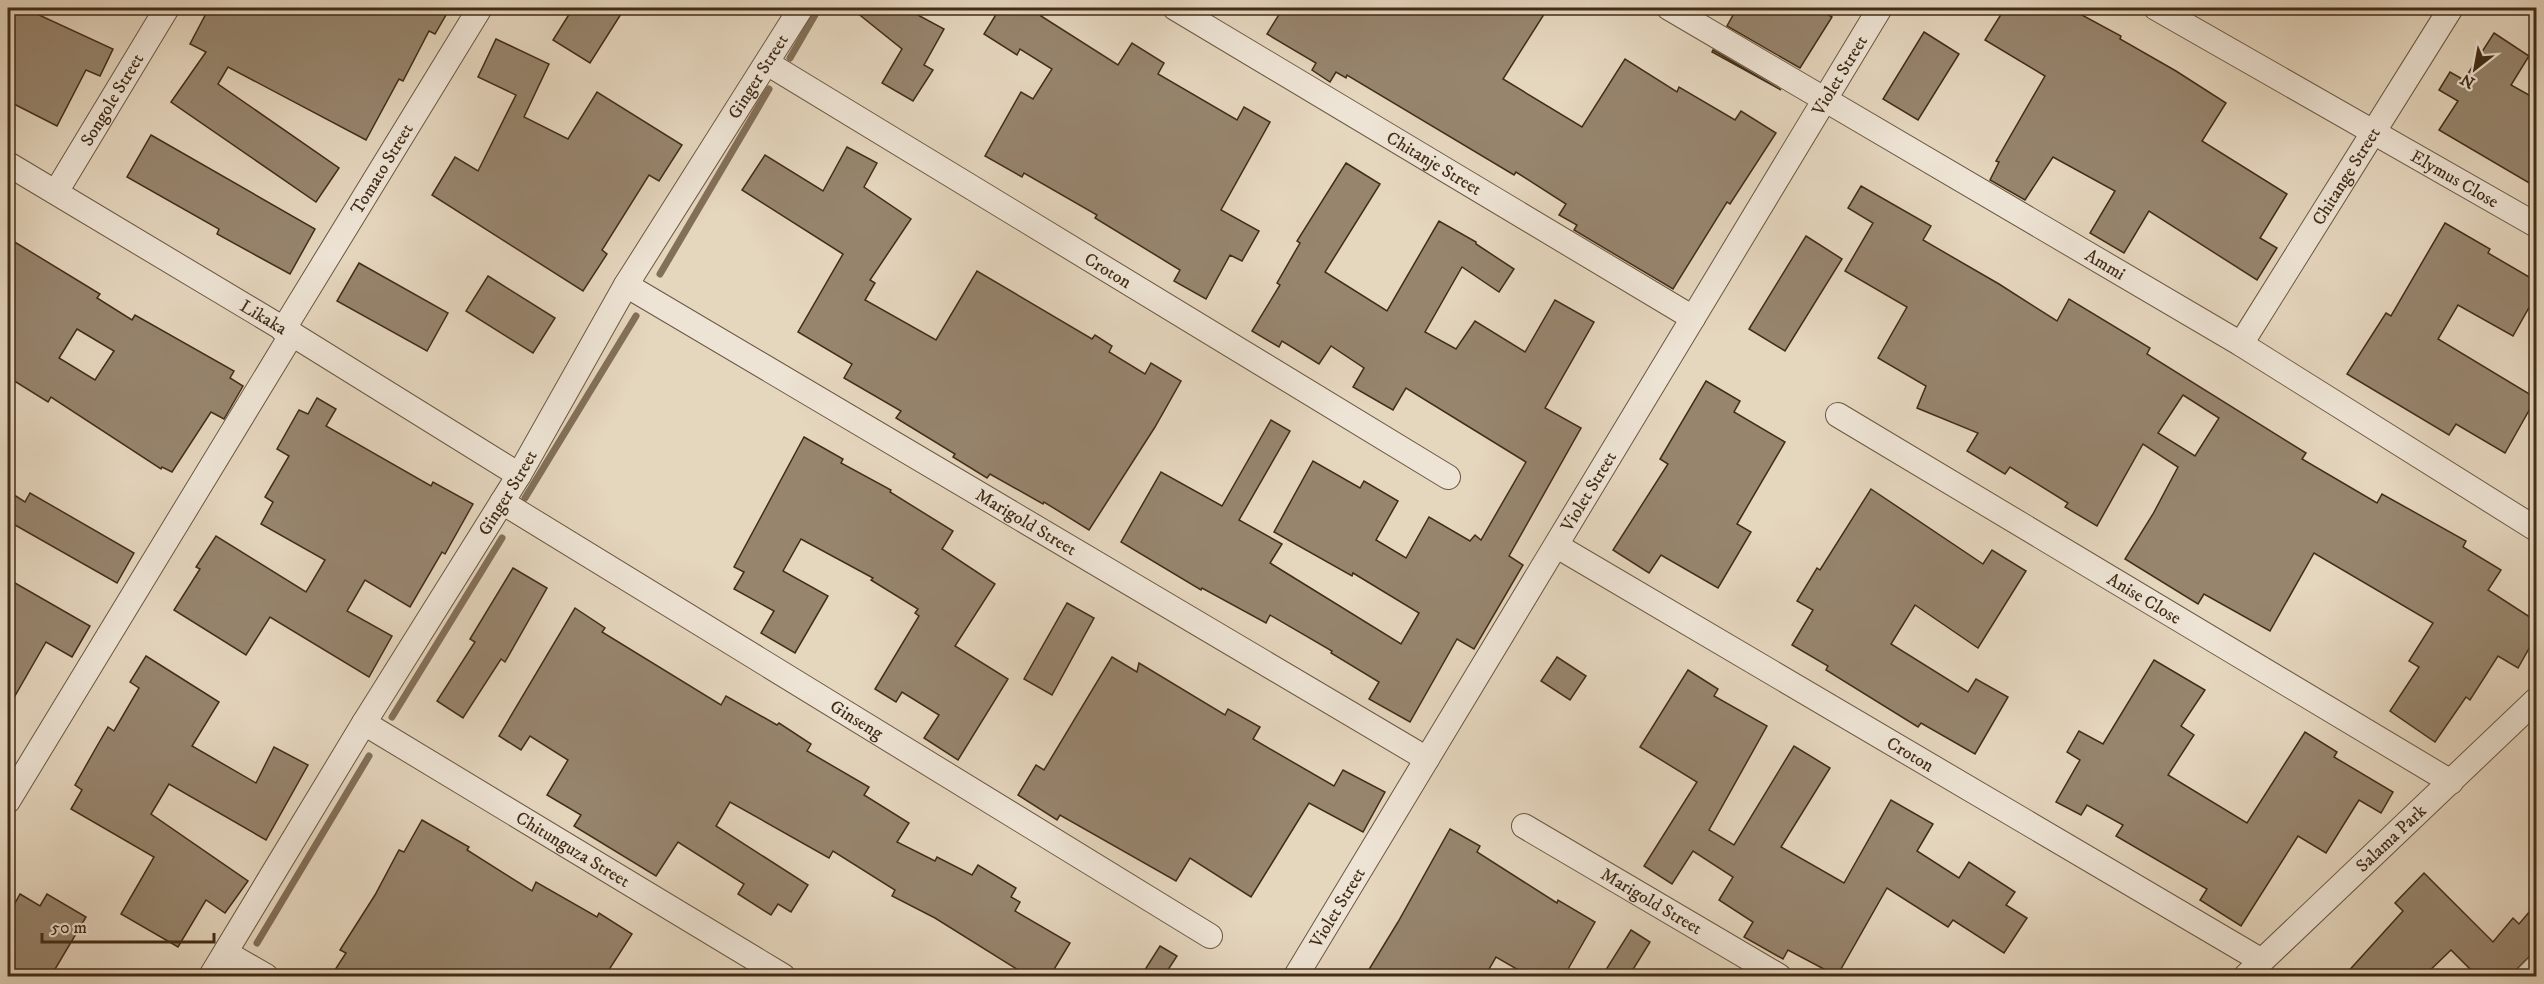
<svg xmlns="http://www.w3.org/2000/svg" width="2544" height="984" font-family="'IM FELL DW Pica',serif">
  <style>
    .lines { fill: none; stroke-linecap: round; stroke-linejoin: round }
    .stream { stroke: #837059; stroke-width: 7 }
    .building { fill: #97856e; stroke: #422d17; stroke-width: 1.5; fill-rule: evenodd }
    .minor-casing { stroke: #6b5741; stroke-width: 26 }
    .minor { stroke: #eee4d5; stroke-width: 24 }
    .labels { text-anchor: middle; stroke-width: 4.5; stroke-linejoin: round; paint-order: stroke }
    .street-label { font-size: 18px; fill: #422d17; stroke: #eee4d5 }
  </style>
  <rect width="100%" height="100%" fill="#e5d6be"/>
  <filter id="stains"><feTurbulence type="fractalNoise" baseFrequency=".00333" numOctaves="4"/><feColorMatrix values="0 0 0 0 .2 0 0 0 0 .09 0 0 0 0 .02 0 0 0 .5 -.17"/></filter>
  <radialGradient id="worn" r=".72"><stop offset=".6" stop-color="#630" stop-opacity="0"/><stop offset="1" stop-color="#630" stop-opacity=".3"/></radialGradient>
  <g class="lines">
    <!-- stream -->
    <g class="stream">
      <polyline points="790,58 819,8"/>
      <polyline points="660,274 769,89"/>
      <polyline points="525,498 636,316"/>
      <polyline points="392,717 502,538"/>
      <polyline points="257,943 369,756"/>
    </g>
  </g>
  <!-- building -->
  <g class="building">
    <polygon points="17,8 24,8 113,49 100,76 86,70 57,126 8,101 8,28"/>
    <polygon points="209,8 450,8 435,34 429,31 403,81 399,79 366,140 228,67 218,84 339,168 316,202 171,102 206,52 190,44"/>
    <polygon points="573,8 610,8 621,14 590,63 553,40"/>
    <polygon points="851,8 905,8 944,29 924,65 933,70 913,101 882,83 902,49"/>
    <polygon points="1000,8 1047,8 1041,16 1118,65 1132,43 1164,63 1158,74 1237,120 1244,107 1270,122 1221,210 1259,231 1242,261 1230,255 1206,299 1174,281 1180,270 1095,218 1097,215 1024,173 1022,177 985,156 1021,92 1033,99 1052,69 1020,49 1017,55 984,34"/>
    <polygon points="1283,8 1548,8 1503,79 1582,127 1625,59 1677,92 1679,87 1735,120 1741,111 1776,133 1730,204 1727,202 1673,289 1574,230 1577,225 1559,215 1566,204 1516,172 1514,175 1347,75 1346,78 1336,72 1330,82 1312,70 1316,63 1267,34"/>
    <polygon points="1737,8 1817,8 1832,17 1800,68 1727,26"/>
    <polygon points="2005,8 2069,8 2121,36 2120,39 2176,71 2226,103 2202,141 2287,194 2260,238 2277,248 2257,280 2149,211 2124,253 2090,233 2115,191 2053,157 2025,200 1990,180 1999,162 1996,161 2045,76 1985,40"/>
    <polygon points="1924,32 1959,54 1918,120 1883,99"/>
    <polygon points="2494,33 2529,56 2511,85 2536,99 2536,187 2439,130 2458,101 2439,90 2450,72 2464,80"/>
    <polygon points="496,39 549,64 524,117 568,139 597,92 682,145 659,181 649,175 602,250 607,254 583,291 432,195 455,157 478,171 516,95 478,77"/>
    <polygon points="1713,50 1781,90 1712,52"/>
    <polygon points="151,135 315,229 290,274 217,234 219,229 127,177"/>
    <polygon points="847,147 877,163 864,187 911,219 870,280 875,283 865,300 936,340 977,271 1092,339 1095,335 1112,346 1109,352 1145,374 1151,363 1181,381 1155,427 1089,530 1044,502 1043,504 990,474 987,478 953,457 955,454 896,418 901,411 844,378 852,364 798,332 843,254 742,190 765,155 823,191"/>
    <polygon points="1346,163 1380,184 1325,272 1387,311 1439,221 1476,242 1476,244 1514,269 1499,292 1462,267 1425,332 1456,349 1475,321 1525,352 1555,300 1594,322 1545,408 1581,428 1509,556 1523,565 1474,649 1457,639 1410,722 1369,699 1379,682 1331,653 1332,651 1270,615 1266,623 1202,588 1201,590 1121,542 1161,472 1222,506 1271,420 1290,431 1239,520 1282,544 1270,563 1401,644 1419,613 1353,573 1352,576 1274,532 1313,461 1360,488 1364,481 1398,501 1376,540 1406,558 1429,517 1470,541 1475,535 1481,540 1526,462 1406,388 1393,410 1353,387 1364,368 1331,346 1319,364 1282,341 1279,347 1252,331 1280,285 1277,283 1300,243 1297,241"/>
    <path d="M 1861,186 L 1931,226 L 1923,240 L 1999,284 L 2057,321 L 2069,299 L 2150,348 L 2147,354 L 2306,453 L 2302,459 L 2377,503 L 2382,494 L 2466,541 L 2463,547 L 2501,570 L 2488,590 L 2536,621 L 2536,636 L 2518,668 L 2498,656 L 2470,700 L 2466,697 L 2435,742 L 2390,711 L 2419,667 L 2409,661 L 2433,623 L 2314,553 L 2270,631 L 2204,594 L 2198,604 L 2125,559 L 2153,514 L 2178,467 L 2143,444 L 2097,526 L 2065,507 L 2068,503 L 2010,467 L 2005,474 L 1967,451 L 1978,433 L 1917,408 L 1926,386 L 1878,358 L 1907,307 L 1845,271 L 1873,223 L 1848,208 ZM 2183,395 L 2219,418 L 2195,456 L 2158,433 Z"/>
    <polygon points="2445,223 2490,249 2488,253 2536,281 2536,295 2513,336 2458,305 2438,339 2536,398 2505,453 2456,424 2449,435 2347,374 2386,313 2391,316"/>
    <polygon points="1806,236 1842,259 1785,351 1749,329"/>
    <path d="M 8,238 L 100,294 L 97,298 L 132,320 L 135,315 L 234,371 L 230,378 L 243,386 L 224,419 L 211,412 L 172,472 L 162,467 L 161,469 L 51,397 L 48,402 L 8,377 ZM 77,329 L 114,351 L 95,380 L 59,358 Z"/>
    <polygon points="359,263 448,313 427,351 337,301"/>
    <polygon points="488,276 555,318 533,353 466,311"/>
    <polygon points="1706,381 1740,401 1734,412 1785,442 1737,524 1751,532 1718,588 1661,555 1649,573 1613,550 1668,464 1660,459"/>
    <polygon points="317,398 336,409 326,426 431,486 433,482 473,504 445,554 442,552 410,607 365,580 347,611 392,636 369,677 270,617 246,655 174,610 200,569 196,567 216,536 306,592 325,560 261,524 273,502 265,497 289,456 277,449 299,410 308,414"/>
    <polygon points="804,437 843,459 841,463 891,490 890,492 953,531 942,549 995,584 955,646 1008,679 958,760 924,738 939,715 902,692 896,702 875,689 919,616 915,613 918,609 871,580 873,578 801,539 783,571 828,596 795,653 761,633 774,611 734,589 744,572 734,567"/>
    <polygon points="1871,489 1983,564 1992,550 2026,571 1978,648 1915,605 1891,644 1968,692 1976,679 2008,697 1975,754 1921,723 1918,727 1826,670 1828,666 1792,645 1813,610 1797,601 1817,568 1820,570"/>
    <polygon points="8,491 25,502 30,493 134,553 117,583 8,521"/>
    <polygon points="513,568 547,588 505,662 501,659 463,718 437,701 475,642 470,639"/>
    <polygon points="8,579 90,626 72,657 46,642 8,708"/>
    <polygon points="1067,603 1094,618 1052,695 1024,679"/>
    <polygon points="575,608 605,628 602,632 721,705 726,696 777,725 779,723 811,744 807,751 869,787 864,795 909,823 897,842 935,861 937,857 972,875 978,865 1016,888 1011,897 1020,902 1015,911 1070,943 1050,976 1028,976 935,918 892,896 895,890 833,851 829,858 730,802 716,826 808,885 791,912 778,904 771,915 738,894 744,884 678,842 656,876 574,826 581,815 547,795 568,760 530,736 521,750 499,736"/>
    <polygon points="146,656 219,702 192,746 256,783 274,747 308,765 266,840 169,784 151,814 248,881 225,913 206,900 178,947 121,914 154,857 71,809 82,790 75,785 97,746 108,727 114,731 139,688 130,682"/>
    <polygon points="1112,657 1137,672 1139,663 1225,715 1228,709 1260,727 1253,739 1334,786 1343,770 1385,792 1363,832 1309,803 1251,897 1190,858 1176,881 1060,815 1057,820 1018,795 1036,765 1044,770"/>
    <polygon points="1557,657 1586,676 1570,700 1541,681"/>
    <polygon points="2154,660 2205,690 2181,726 2194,735 2168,775 2247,823 2305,732 2337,752 2334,757 2393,792 2381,813 2359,800 2326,853 2298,836 2241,926 2200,900 2207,889 2116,836 2123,825 2087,805 2081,815 2056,802 2080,760 2067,752 2079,731 2103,744"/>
    <polygon points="1688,670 1718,689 1714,696 1767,726 1709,830 1734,845 1794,746 1830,768 1781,847 1844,883 1891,800 1933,824 1917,851 1959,878 1969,862 2015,892 2006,905 2027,918 2004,953 1953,920 1948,927 1887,888 1837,976 1788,950 1783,959 1744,937 1753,922 1719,900 1733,877 1693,851 1672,884 1644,866 1697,782 1640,747"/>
    <polygon points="422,820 469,847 467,850 532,891 536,882 597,917 599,913 632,934 605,976 331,976 346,953 340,950 375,895 399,850 404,852"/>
    <polygon points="1450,829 1480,846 1477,852 1557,903 1558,900 1595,922 1564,976 1529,976 1496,957 1485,976 1365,976 1398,922"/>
    <polygon points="2424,873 2493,942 2513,918 2519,924 2536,904 2536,950 2510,976 2477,976 2451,950 2424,976 2344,976 2403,911 2395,903"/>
    <polygon points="20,894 40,906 47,894 86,917 51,976 8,976 8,916"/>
    <polygon points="1631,930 1650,942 1629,976 1602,976"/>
    <polygon points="1160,946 1177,956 1164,976 1141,976"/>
  </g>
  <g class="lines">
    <defs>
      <g id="minor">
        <path id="s1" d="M 1175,8 L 1693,318"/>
        <path id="s2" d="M 1669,8 L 2241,344 L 2536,529"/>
        <path id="s3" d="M 2156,8 L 2536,225"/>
        <path id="s4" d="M 767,63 L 1448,477"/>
        <path id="s5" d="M 8,164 L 292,334 L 519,475"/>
        <path id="s6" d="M 56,192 L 167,8"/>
        <path id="s7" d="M 626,285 L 1427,759"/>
        <path id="s8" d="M 283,330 L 480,8"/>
        <path id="s9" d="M 2241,344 L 2451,8"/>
        <path id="s10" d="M 1838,415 L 2451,782"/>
        <path id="s11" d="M 502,502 L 1210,936"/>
        <path id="s12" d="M 1557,546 L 2262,961"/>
        <path id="s13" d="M 364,723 L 783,976"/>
        <polyline points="8,801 292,334"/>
        <path id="s14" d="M 1524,826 L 1779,976"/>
        <polyline points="226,953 266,976"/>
        <path id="s15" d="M 211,976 L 364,723 L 519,475 L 626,285 L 801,8"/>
        <path id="s16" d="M 1296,976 L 1880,8"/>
        <path id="s17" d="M 2246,976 L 2536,700"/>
        <polyline points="2528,976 2536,968"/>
      </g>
    </defs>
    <!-- minor casing -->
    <use href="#minor" class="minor-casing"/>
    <!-- minor -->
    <use href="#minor" class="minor"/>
  </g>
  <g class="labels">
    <!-- street labels -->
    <g class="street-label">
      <text dy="6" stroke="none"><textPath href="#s16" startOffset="1052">Violet Street</textPath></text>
      <text dy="6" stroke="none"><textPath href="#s15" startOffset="1053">Ginger Street</textPath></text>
      <text dy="6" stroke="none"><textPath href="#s6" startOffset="108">Songole Street</textPath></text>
      <text dy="6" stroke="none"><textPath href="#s1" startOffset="302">Chitanje Street</textPath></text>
      <text dy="6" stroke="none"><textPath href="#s8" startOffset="189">Tomato Street</textPath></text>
      <text dy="6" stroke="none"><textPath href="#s9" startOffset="198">Chitange Street</textPath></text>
      <text dy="6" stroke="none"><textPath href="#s3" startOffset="344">Elymus Close</textPath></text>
      <text dy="6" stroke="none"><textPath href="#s2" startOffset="506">Ammi</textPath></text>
      <text dy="6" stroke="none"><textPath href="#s4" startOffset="399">Croton</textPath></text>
      <text dy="6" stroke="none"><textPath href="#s5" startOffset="298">Likaka</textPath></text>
      <text dy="6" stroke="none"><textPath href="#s15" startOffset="567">Ginger Street</textPath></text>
      <text dy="6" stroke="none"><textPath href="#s16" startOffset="566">Violet Street</textPath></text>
      <text dy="6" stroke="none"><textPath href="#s7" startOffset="465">Marigold Street</textPath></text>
      <text dy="6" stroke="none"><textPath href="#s10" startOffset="357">Anise Close</textPath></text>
      <text dy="6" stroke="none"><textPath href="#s11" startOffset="416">Ginseng</textPath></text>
      <text dy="6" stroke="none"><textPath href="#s12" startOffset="410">Croton</textPath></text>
      <text dy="6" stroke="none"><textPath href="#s17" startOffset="200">Salama Park</textPath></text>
      <text dy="6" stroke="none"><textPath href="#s13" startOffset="244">Chitunguza Street</textPath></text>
      <text dy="6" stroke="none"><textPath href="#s14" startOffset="148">Marigold Street</textPath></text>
      <text dy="6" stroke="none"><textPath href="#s16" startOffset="80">Violet Street</textPath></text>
    </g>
  </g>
  <!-- margin -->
  <rect width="2544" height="984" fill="none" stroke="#e5d6be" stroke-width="30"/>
  <rect x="9" y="9" width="2526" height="966" fill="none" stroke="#422d17" stroke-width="3"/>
  <rect x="15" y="15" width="2514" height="954" fill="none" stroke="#422d17" stroke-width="1.5"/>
  <!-- north arrow -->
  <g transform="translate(2475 69) rotate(211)" stroke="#eee4d5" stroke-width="4.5" paint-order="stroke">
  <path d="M0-4.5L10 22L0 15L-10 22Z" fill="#422d17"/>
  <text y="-9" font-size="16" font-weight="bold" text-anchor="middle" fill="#422d17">N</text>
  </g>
  <!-- scale -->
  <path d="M42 933v9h172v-9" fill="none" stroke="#422d17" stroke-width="3"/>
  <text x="51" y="933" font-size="18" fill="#422d17" stroke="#eee4d5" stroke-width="4.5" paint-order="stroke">50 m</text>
  <rect width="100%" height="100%" filter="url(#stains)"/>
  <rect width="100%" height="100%" fill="url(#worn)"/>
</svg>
